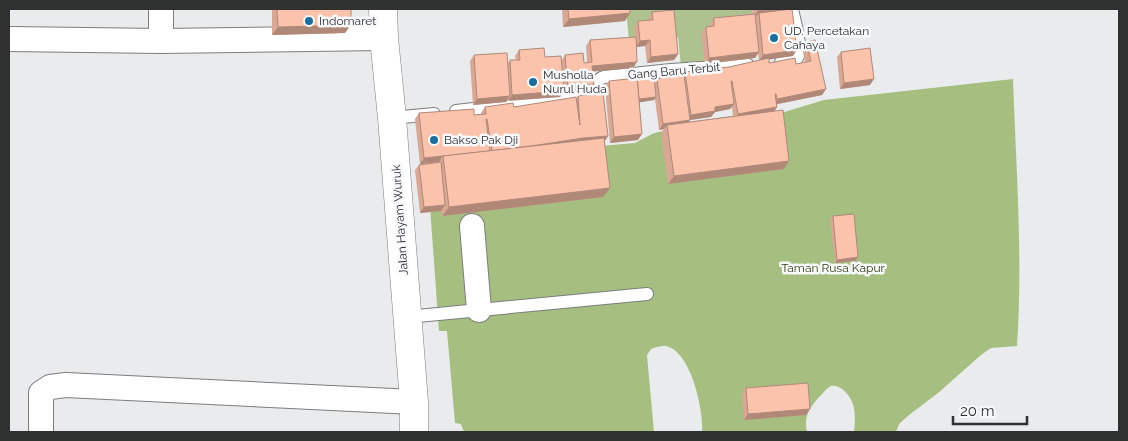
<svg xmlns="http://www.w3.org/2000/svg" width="1128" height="441" font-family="Raleway,sans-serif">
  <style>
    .green { fill: #aec290 }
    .forest { fill: #a6bf80 }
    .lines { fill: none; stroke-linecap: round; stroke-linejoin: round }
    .lane-casing { stroke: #7b7d7e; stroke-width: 14 }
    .street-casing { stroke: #7b7d7e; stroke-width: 26 }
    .secondary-casing { stroke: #7b7d7e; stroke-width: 29 }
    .lane { stroke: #fff; stroke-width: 12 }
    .street { stroke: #fff; stroke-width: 24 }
    .secondary { stroke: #fff; stroke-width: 28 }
    .wall { fill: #d8a894; fill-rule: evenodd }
    .shaded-wall { fill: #b08878 }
    .building { fill: #fbc3ac; stroke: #b08878 }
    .poi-dot { fill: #1e6c9e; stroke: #f7f9fa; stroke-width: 2 }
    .labels { text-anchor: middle; stroke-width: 5; stroke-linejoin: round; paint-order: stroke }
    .poi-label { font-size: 12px; fill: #2f3030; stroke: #f7f9fa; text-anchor: start }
    .street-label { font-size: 12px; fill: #2f3030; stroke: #f7f9fa }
    .park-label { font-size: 12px; fill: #2f3f11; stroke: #f7f9fa }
  </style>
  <rect width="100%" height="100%" fill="#e9ebed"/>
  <!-- green -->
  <polygon class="green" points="626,9 752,9 754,19 710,32 702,33 705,64 681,66 678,37 629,41"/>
  <!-- forest -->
  <path class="forest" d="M 1013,79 C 1016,168 1023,257 1017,346 L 991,348 L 981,355 L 938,393 L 909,415 L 899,424 L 896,432 L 854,432 C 856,417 856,399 842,389 C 839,387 835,385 831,386 C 828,387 824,392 822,394 C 811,406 803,415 807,432 L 702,432 C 704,411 691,351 666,346 C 661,345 655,348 651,349 L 647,355 L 654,432 L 464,432 L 461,424 L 455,423 L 447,331 L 439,331 L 427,165 L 600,146 L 635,143 L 652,134 L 658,132 L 768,117 L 824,100 Z"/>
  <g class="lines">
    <defs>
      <g id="lane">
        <path d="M 781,62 C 785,62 792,62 796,59 C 804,53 794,19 792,9"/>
        <path d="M 456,111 L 589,96 C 599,93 593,80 604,77 L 671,70 L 748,65"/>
        <polyline points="392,118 434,114"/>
        <polyline points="407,317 647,294"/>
      </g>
      <g id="street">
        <polyline points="161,9 161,41"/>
        <polyline points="9,39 161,41 384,38"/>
        <polyline points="472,226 479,310"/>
        <polyline points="41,432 41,393 50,387 66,385 414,402"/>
      </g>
      <polyline id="secondary" points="383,9 384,38 392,118 414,402 414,432"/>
    </defs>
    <!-- lane casing -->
    <use href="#lane" class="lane-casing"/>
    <!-- street casing -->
    <use href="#street" class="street-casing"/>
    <!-- secondary casing -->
    <use href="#secondary" class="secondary-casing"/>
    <!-- lane -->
    <use href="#lane" class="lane"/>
    <!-- street -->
    <use href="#street" class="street"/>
    <!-- secondary -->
    <use href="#secondary" class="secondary"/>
  </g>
  <!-- wall -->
  <g class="wall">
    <polygon points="272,9 351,9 351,25 345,33 272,35"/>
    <polygon points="562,9 630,9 625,21 563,27"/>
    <path d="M 752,9 L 785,9 L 784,10 L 793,56 L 769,59 L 769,63 L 796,64 L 805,62 L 802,48 L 806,42 L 826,89 L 822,95 L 777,104 L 777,107 L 775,111 L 784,169 L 668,184 L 661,133 L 664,129 L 659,130 L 655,99 L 654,100 L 640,102 L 638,140 L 610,143 L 605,87 L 609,81 L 654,83 L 657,79 L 682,76 L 685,72 L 729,67 L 759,60 L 758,53 L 755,58 L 705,64 L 701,33 L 706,27 L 710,26 L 710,24 L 714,18 L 753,14 ZM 732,107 L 733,116 L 688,122 L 690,120 L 711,117 L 715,112 L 730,109 Z"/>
    <polygon points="652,12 678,54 674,60 647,63 645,46 636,47 633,68 592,71 594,84 590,90 564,93 564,91 560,97 508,100 506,102 473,105 470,61 474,55 508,63 510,60 516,60 515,56 519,50 545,57 562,60 565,55 584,63 587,62 586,46 590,40 635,37 634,27 638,21 648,20 648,18"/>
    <polygon points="841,52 870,85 840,89 837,57"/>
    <polygon points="578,96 608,136 605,141 603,197 442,216 441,211 420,213 415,170 419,165 439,162 420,164 415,119 419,113 474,115 481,114 481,113 485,107 514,107 576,99"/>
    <polygon points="833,216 858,257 855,261 835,263 830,219"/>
    <polygon points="746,388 810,409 806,415 744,420 742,393"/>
  </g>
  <!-- shaded-wall -->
  <g class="shaded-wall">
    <polygon points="769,9 785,9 784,10 759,13 756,16 754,17 758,11"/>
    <polygon points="630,13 625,21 563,27 569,19"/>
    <polygon points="351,25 345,33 272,35 278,27"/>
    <polygon points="650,40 645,46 636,47 640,41"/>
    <polygon points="797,50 793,56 759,61 763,55"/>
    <polygon points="759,52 755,58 705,64 709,58"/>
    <polygon points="678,54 674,60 647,63 651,57"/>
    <polygon points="637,62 633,68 588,72 592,66"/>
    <polygon points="874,79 870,85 840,89 844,83"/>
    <polygon points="594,84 590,90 564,93 568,87"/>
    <polygon points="826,89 822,95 773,105 777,99"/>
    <polygon points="564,91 560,97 508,101 512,95"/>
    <polygon points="510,96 506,102 473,105 477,99"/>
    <polygon points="656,97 654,100 636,103 638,99"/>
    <polygon points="734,104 730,109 715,112 711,117 690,120 686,126 667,125 664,129 659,130 663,124 686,121 691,115 715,107"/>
    <polygon points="777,107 773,113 734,120 738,114"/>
    <polygon points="642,134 638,140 610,143 614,137"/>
    <polygon points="608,136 604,142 492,152 583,138"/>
    <polygon points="443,156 439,162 420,164 424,158"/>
    <polygon points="789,161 784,169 668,184 674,176"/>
    <polygon points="610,188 603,197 442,216 449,207"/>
    <polygon points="445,205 441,211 420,213 424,207"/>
    <polygon points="858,257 855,261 835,263 837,260"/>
    <polygon points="810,409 806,415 744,420 748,414"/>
  </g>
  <!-- building -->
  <g class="building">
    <polygon points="277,9 351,9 351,25 278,27"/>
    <polygon points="568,9 630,9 630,13 569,19"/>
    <polygon points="757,9 769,9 758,11"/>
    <polygon points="792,9 797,50 763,55 759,13"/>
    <polygon points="674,10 678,54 651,57 650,40 640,41 638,21 653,20 652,12"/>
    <polygon points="755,14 759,52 709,58 706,27 714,26 714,18"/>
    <polygon points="636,37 637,62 592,66 594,84 568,87 565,55 583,53 584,63 592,62 590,40"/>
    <polygon points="815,40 826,89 777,99 776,94 775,94 777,107 738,114 732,81 731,81 734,104 715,107 715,111 691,115 685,72 729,67 769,58 769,63 795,58 796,64 811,61 806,42"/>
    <polygon points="544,48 545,57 561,56 564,91 512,95 510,60 520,60 519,50"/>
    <polygon points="870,48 874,79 844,83 841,52"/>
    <polygon points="507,53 510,96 477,99 474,55"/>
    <polygon points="684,75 690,120 663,124 657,79"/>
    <polygon points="654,76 656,97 639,99 637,78"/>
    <polygon points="637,78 642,134 614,137 609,81"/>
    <polygon points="603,93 608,136 583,138 538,145 492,151 487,119 486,119 490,151 424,158 419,113 474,109 474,115 486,114 485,107 513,103 514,107 576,97 580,125 578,96"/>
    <polygon points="783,110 789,161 674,176 667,125"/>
    <polygon points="604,138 610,188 449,207 443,156"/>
    <polygon points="441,162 445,205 424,207 419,165"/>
    <polygon points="854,214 858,257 837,260 833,216"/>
    <polygon points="808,383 810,409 748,414 746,388"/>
  </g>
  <!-- markers -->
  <g class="poi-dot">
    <circle cx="309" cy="21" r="5"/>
    <circle cx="774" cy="38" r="5"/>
    <circle cx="533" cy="82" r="5"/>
    <circle cx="434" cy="140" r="5"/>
  </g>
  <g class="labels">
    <!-- poi labels -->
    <g class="poi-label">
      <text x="319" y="25">Indomaret</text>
      <text x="784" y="35">UD. Percetakan<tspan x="784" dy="14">Cahaya</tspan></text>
      <text x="543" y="79">Musholla<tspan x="543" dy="14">Nurul Huda</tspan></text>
      <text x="444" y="144">Bakso Pak Dji</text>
    </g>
    <!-- street labels -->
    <g class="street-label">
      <text transform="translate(674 71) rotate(-5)" y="4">Gang Baru Terbit</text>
      <text transform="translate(400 220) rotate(-94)" y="4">Jalan Hayam Wuruk</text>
    </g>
    <!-- park labels -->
    <g class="park-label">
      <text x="833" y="272">Taman Rusa Kapur</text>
    </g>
  </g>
  <!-- border -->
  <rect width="1128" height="441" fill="none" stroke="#2f3030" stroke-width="20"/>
  <!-- scale -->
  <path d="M953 416v8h74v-8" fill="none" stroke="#2f3030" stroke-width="2.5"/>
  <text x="960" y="416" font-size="15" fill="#2f3030" stroke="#f7f9fa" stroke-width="4" paint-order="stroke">20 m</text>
</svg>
